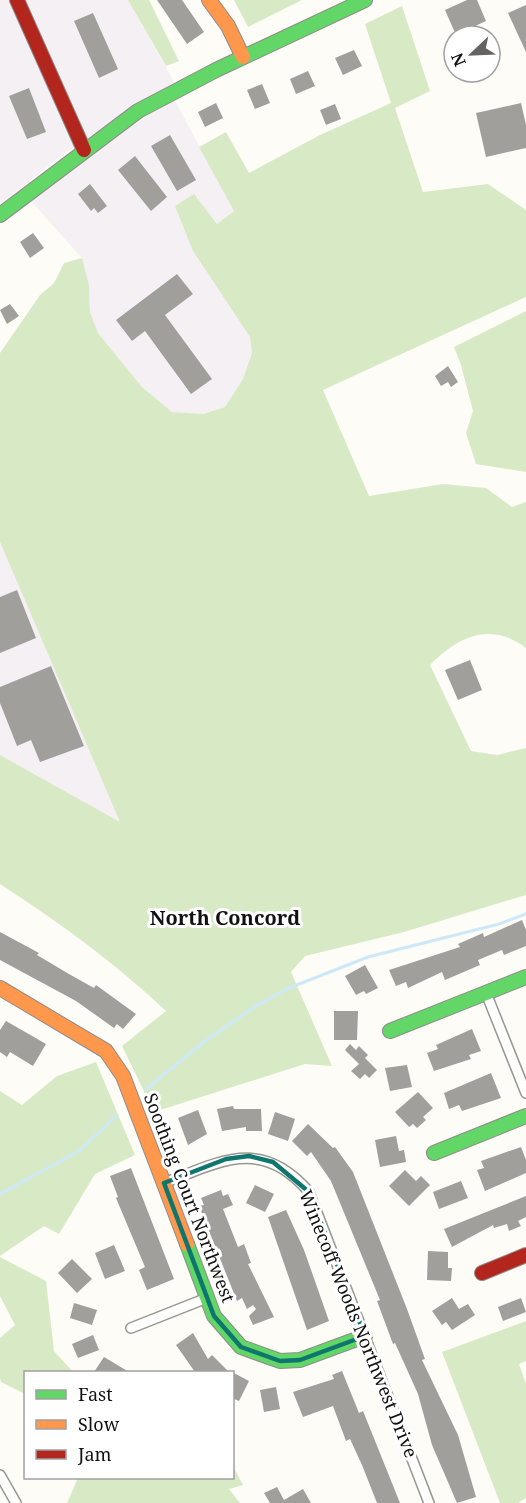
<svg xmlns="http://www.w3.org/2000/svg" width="526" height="1503" font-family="'Noto Serif',serif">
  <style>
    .industrial { fill: #f5f0f3 }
    .forest { fill: #d8eac5 }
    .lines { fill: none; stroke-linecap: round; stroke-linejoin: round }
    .stream { stroke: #cde8f7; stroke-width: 3 }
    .building { fill: #a19f9c }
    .street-casing { stroke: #979795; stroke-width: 12 }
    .fast-casing { stroke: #8e8d8b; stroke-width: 16 }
    .slow-casing { stroke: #8e8d8b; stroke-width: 16 }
    .jam-casing { stroke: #8e8d8b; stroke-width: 16 }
    .street { stroke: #fffffe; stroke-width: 9 }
    .fast { stroke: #63d668; stroke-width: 14 }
    .slow { stroke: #ff974d; stroke-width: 14 }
    .jam { stroke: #b3261e; stroke-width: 14 }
    .marked { fill: none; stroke: #0f766e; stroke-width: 4.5; stroke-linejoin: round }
    .labels { text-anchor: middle; stroke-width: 6; stroke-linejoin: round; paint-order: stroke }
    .street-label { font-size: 18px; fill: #111; stroke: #fff }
    .neighbourhood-label { font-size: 20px; font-weight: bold; fill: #111; stroke: #fff }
  </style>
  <rect width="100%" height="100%" fill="#fdfcf7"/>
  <!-- industrial -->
  <g class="industrial">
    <polygon points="0,0 128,0 174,82 69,150 0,204"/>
    <polygon points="174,99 234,211 217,224 193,251 250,337 252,353 243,379 225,407 203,414 172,412 142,387 98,333 90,312 89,285 82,258 31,201 88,155"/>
    <polygon points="0,542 121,823 0,755"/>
  </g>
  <!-- forest -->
  <g class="forest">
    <polygon points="128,0 149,0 179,61 166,66"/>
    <polygon points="234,0 302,0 248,27"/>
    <path d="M 402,6 L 430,91 L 395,108 L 423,192 L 488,184 L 526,210 L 526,297 L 323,390 L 369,496 L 443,484 L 486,488 L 512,507 L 526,502 L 526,648 C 490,621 458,637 430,665 L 471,751 L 497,755 L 526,748 L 526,895 L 404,932 L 305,956 L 291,972 L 332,1066 L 305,1064 L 154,1112 L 122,1046 L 166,1011 C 115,963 59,922 0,884 L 0,755 L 120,822 L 0,542 L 0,353 L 40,295 L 54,283 L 64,263 L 82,258 L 89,285 L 90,312 L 98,333 L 142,387 L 172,412 L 203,414 L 225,407 L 243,379 L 252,353 L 250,337 L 193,251 L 175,206 L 194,194 L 217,224 L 234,211 L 199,147 L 226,132 L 249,173 L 320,135 L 391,103 L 365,24 Z"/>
    <polygon points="526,311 526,472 476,464 466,433 473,411 461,365 454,347"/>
    <polygon points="96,1062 135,1155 95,1174 59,1234 44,1226 0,1256 0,1091 22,1105 57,1076"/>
    <polygon points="0,1257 46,1281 54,1351 73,1372 26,1372 25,1394 1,1382 0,1378 0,1338 15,1325 0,1296"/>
    <polygon points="526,1321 526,1361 519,1364 526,1384 526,1498 518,1503 500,1503 442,1352"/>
    <polygon points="233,1466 243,1485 229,1489 240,1503 67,1503 78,1478 232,1478"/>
  </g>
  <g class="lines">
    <!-- stream -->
    <g class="stream">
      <polyline points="146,1089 205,1041 256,1006 289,988 368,957 499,924 526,914"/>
      <polyline points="0,1194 79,1151 117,1115"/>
    </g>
  </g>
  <!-- building -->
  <g class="building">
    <polygon points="157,0 182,0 204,32 187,44"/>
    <polygon points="467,0 477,0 486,21 456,35 445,10"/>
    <polygon points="526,5 526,52 508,13"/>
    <polygon points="93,13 118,69 99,78 74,21"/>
    <polygon points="354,50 362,66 343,75 335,58"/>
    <polygon points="308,71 315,86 296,94 290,79"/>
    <polygon points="262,84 270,103 255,109 247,90"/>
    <polygon points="29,88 46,132 27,139 9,96"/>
    <polygon points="216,103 223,118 205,127 198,112"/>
    <polygon points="521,103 526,125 526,148 486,157 476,113"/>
    <polygon points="335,104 341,119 326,125 320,110"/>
    <polygon points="170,135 196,180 177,191 151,146"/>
    <polygon points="135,156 167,197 151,211 118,170"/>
    <polygon points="90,184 107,206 98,213 94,208 91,211 78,194"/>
    <polygon points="33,233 44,248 30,258 20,242"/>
    <polygon points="177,274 193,294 165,315 212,379 191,394 145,331 132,341 116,320"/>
    <polygon points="10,304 19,316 7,324 0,310"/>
    <polygon points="448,366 458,382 451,387 448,382 441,386 435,376"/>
    <polygon points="17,590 36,638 0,653 0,597"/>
    <polygon points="470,660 482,690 458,700 445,670"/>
    <polygon points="51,666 84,746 40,762 31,740 17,746 0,703 0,687"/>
    <polygon points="522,920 526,930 526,946 504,955 502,950 478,960 480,965 445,980 442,972 408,988 406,982 396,986 389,970 460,947 458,944 483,933 484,937"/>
    <polygon points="0,932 39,953 37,955 69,974 94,988 96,985 136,1014 123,1029 117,1024 114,1028 76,1001 0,960"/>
    <polygon points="365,965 378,988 366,994 364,991 356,995 345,976"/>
    <polygon points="334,1011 358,1011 357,1040 334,1040"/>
    <polygon points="6,1021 46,1044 33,1066 10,1052 7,1057 0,1052 0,1030"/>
    <polygon points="472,1029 481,1051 469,1055 471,1059 434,1071 427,1053 438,1049 436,1045"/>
    <polygon points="350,1044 356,1050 359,1046 368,1055 365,1058 377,1070 369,1078 365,1074 360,1079 351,1071 359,1064 345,1050"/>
    <polygon points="407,1065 412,1087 390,1091 385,1068"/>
    <polygon points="491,1073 501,1098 462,1111 459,1105 449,1109 444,1093"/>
    <polygon points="418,1092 433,1108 423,1117 426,1120 417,1128 413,1124 409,1127 395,1112"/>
    <polygon points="233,1106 234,1109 261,1109 262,1131 246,1131 246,1127 222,1131 217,1109"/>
    <polygon points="198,1110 207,1134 188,1145 178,1118"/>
    <polygon points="275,1112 295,1119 288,1141 268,1134"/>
    <polygon points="308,1124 333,1148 335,1147 353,1172 407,1309 425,1359 422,1360 458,1435 476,1497 457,1503 432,1445 418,1394 395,1343 393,1344 377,1301 380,1300 331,1181 311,1152 307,1156 292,1141"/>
    <polygon points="396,1136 399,1151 404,1150 406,1162 380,1167 375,1140"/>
    <polygon points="521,1147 526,1160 526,1173 485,1191 477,1170 484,1168 481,1161"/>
    <polygon points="131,1168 174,1279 147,1290 139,1270 145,1267 116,1198 118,1197 110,1176"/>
    <polygon points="405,1170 416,1181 421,1176 430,1185 409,1206 389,1186"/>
    <polygon points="461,1181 468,1198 439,1209 433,1192"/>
    <polygon points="255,1185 274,1194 265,1212 246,1203"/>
    <polygon points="221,1190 223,1196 228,1194 233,1205 223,1209 238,1247 244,1244 251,1263 248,1264 274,1317 253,1325 249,1316 256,1309 253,1305 247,1309 242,1298 237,1301 199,1206 204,1205 201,1198"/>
    <polygon points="526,1196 526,1217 518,1221 521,1226 509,1231 507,1224 494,1228 493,1225 452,1247 444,1229"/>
    <polygon points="286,1210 304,1250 329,1321 307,1330 268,1217"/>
    <polygon points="114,1245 125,1271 105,1279 95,1253"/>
    <polygon points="428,1251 448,1252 448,1268 452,1268 451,1281 427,1280"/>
    <polygon points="72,1259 92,1279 77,1293 58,1273"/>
    <polygon points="452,1298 459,1309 468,1304 475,1315 452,1330 446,1322 442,1325 432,1311"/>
    <polygon points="521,1298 526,1312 503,1321 498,1307"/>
    <polygon points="74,1303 97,1310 92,1325 70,1318"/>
    <polygon points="193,1333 208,1359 212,1355 229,1372 195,1372 176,1345"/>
    <polygon points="93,1335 99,1350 78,1358 72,1344"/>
    <polygon points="104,1357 129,1372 94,1372"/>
    <polygon points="342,1371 359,1413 363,1411 400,1503 377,1503 362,1465 350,1439 346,1441 333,1406 303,1417 293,1392 334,1379 332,1375"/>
    <polygon points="232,1372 249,1381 239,1401 232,1398"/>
    <polygon points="276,1387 280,1409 264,1412 260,1390"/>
    <polygon points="277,1487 284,1500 303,1489 311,1503 270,1503 264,1493"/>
  </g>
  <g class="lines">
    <defs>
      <g id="street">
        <polyline points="486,993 526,1093"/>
        <path d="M 164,1183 C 221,1161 262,1137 309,1192 L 429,1503"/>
        <polyline points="131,1328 207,1298"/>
        <polyline points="0,1475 16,1503"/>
      </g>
      <g id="fast">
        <polyline points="0,215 138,111 216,70 365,0"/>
        <polyline points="390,1031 526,977"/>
        <polyline points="434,1153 526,1116"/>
        <polyline points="187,1244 214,1316 241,1347 280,1361 300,1360 365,1336"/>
      </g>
      <g id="slow">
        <polyline points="209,0 228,26 243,57"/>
        <polyline points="0,988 106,1051 123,1076 187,1244"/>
      </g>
      <g id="jam">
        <polyline points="17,0 84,150"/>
        <polyline points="482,1273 526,1255"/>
      </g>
    </defs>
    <!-- street casing -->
    <use href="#street" class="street-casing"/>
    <!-- fast casing -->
    <use href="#fast" class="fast-casing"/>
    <!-- slow casing -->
    <use href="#slow" class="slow-casing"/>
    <!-- jam casing -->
    <use href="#jam" class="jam-casing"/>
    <!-- street -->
    <use href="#street" class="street"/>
    <!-- fast -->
    <use href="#fast" class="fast"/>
    <!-- slow -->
    <use href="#slow" class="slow"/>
    <!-- jam -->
    <use href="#jam" class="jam"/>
  </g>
  <!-- marked area -->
  <path class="marked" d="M 249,1156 L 273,1162 L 309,1192 L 365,1336 L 300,1360 L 280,1361 L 241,1347 L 214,1316 L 164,1183 L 226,1159 Z"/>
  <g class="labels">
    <!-- street labels -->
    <g class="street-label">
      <text transform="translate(189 1198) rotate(69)" y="6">Soothing Court Northwest</text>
      <text transform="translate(358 1324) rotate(68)" y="6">Winecoff Woods Northwest Drive</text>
    </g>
    <!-- neighbourhood labels -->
    <g class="neighbourhood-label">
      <text x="225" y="925">North Concord</text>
    </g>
  </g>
  <!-- legend -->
  <rect x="24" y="1371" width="210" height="108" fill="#ffffff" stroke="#a0a0a0" stroke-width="1.5"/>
  <rect x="36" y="1390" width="30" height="9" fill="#63d668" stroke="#a0a0a0" stroke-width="1.5"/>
  <text x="78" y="1401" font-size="18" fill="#111111">Fast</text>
  <rect x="36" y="1420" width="30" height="9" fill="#ff974d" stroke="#a0a0a0" stroke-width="1.5"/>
  <text x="78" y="1431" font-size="18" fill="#111111">Slow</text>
  <rect x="36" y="1450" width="30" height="9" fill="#b3261e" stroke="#a0a0a0" stroke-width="1.5"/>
  <text x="78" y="1461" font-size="18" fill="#111111">Jam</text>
  <!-- north arrow -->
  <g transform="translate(472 54) rotate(247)"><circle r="28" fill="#ffffff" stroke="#a0a0a0" stroke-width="1.5"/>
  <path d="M0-4.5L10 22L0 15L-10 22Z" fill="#646362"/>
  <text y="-9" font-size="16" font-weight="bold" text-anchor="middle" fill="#111111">N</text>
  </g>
</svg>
